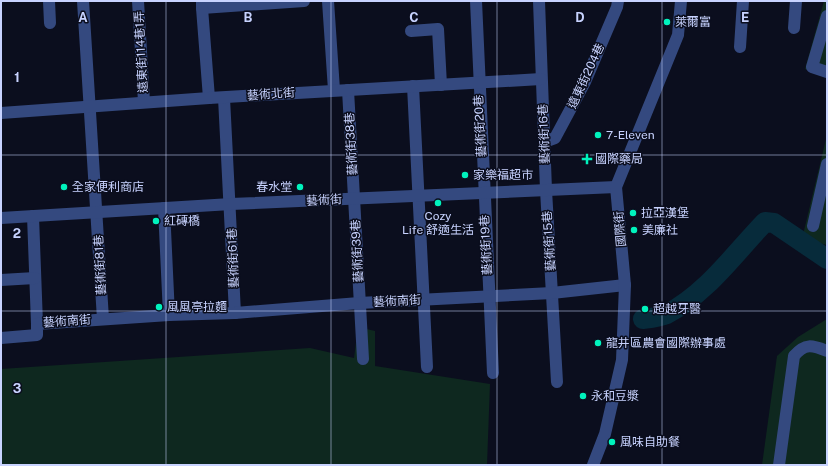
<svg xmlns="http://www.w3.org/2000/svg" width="828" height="466" font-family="'Public Sans','Noto Sans TC',sans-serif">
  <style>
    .green { fill: #0e281f }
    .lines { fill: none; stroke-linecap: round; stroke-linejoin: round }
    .river { stroke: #072b3b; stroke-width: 20 }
    .minor { stroke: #34497f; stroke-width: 12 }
    .grid { fill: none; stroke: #c8d3ff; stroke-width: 1; stroke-opacity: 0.55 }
    .poi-dot { fill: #00f3bd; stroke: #0b0e1e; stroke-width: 1.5 }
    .labels { text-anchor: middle; stroke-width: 3; stroke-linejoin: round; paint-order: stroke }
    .poi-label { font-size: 12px; fill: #c8d3ff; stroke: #0b0e1e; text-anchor: start }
    .street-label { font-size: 12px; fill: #c8d3ff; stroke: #0b0e1e }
    .grid-label { font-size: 13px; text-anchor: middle; font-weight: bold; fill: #c8d3ff; stroke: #0b0e1e; stroke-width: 3; stroke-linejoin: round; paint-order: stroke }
  </style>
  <rect width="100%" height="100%" fill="#0b0e1e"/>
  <!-- green -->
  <g class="green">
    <polygon points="824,1 827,1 827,77 805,69"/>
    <polygon points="827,135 827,245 802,239"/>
    <polygon points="827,319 827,465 762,465 777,356 798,337"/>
    <polygon points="358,327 375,331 375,366 490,384 487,465 1,465 1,369 310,348 354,358"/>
  </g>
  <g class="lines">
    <!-- river -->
    <path class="river" d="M 643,319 C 651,318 660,317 667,314 C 707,293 734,254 765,222 L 774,223 L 827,259"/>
    <!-- minor -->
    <g class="minor">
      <polyline points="49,1 50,23"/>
      <polyline points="83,1 103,319"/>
      <polyline points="138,1 144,102"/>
      <polyline points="202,1 202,8 304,1"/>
      <polyline points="328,1 334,90"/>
      <polyline points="476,1 493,373"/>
      <polyline points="539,1 546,190 557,382"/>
      <polyline points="202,8 209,98"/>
      <polyline points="827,16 812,67 827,72"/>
      <polyline points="794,28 796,1"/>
      <polyline points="411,31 438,29 441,85"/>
      <polyline points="740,47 743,1"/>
      <polyline points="413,86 427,367"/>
      <polyline points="348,90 363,359"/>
      <polyline points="224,98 235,313"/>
      <polyline points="1,113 209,98 541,79"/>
      <polyline points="544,142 555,138 585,82 617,7 618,1"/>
      <polyline points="164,208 169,315"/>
      <polyline points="33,216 37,324"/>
      <polyline points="1,218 231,204 616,187"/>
      <polyline points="813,226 827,164"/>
      <polyline points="1,280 35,278"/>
      <polyline points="1,338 37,335 37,324 169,315 235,313 359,303 552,293 625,285"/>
      <polyline points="593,465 605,434 622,360 625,285 616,187 678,35 681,1"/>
      <path d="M 779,465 L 794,356 C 805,343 812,345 827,351"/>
    </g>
  </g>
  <!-- grid -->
  <path class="grid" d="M 166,1 L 166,465M 331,1 L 331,465M 497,1 L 497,465M 662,1 L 662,465M 1,155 L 827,155M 1,311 L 827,311"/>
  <!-- markers -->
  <g class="poi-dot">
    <circle cx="667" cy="22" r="4"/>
    <circle cx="598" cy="135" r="4"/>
    <path d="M585 153h4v4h4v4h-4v4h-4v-4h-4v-4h4z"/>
    <circle cx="465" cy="175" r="4"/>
    <circle cx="64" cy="187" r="4"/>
    <circle cx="300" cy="187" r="4"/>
    <circle cx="438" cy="203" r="4"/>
    <circle cx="633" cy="213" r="4"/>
    <circle cx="156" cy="221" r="4"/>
    <circle cx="634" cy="230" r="4"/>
    <circle cx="159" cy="307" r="4"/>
    <circle cx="645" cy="309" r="4"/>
    <circle cx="598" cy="343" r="4"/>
    <circle cx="583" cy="396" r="4"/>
    <circle cx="612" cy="442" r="4"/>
  </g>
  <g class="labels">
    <!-- poi labels -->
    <g class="poi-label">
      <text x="675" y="26">萊爾富</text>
      <text x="606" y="139">7-Eleven</text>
      <text x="595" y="163">國際藥局</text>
      <text x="473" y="179">家樂福超市</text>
      <text x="72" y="191">全家便利商店</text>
      <text x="292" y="191" text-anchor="end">春水堂</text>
      <text x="641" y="217">拉亞漢堡</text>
      <text x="438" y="220" text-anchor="middle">Cozy<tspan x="438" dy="14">Life 舒適生活</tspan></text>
      <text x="164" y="225">紅磚橋</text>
      <text x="642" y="234">美廉社</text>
      <text x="167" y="311">風風亭拉麵</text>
      <text x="653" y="313">超越牙醫</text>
      <text x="606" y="347">龍井區農會國際辦事處</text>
      <text x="591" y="400">永和豆漿</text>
      <text x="620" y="446">風味自助餐</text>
    </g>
    <!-- street labels -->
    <g class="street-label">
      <text transform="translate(141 52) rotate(-93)" y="4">遠東街114巷1弄</text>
      <text transform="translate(586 76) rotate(-65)" y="4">遠東街204巷</text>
      <text transform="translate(271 94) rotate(-4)" y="4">藝術北街</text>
      <text transform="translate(480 126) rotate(-93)" y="4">藝術街20巷</text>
      <text transform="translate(544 134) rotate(-92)" y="4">藝術街16巷</text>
      <text transform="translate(351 144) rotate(-93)" y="4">藝術街38巷</text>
      <text transform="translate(324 200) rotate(-3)" y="4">藝術街</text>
      <text transform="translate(620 229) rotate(-95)" y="4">國際街</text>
      <text transform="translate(549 241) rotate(-94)" y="4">藝術街15巷</text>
      <text transform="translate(486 245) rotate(-93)" y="4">藝術街19巷</text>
      <text transform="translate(357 251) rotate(-93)" y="4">藝術街39巷</text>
      <text transform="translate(233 258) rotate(-92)" y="4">藝術街61巷</text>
      <text transform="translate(100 265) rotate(-93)" y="4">藝術街81巷</text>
      <text transform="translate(397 301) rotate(-3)" y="4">藝術南街</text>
      <text transform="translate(67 321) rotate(-4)" y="4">藝術南街</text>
    </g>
  </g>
  <g class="grid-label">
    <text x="83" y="22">A</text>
    <text x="248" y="22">B</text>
    <text x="414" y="22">C</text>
    <text x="580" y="22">D</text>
    <text x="745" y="22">E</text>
    <text x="17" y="82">1</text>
    <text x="17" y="238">2</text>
    <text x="17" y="393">3</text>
  </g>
  <!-- border -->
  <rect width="828" height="466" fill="none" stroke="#c8d3ff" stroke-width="4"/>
</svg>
